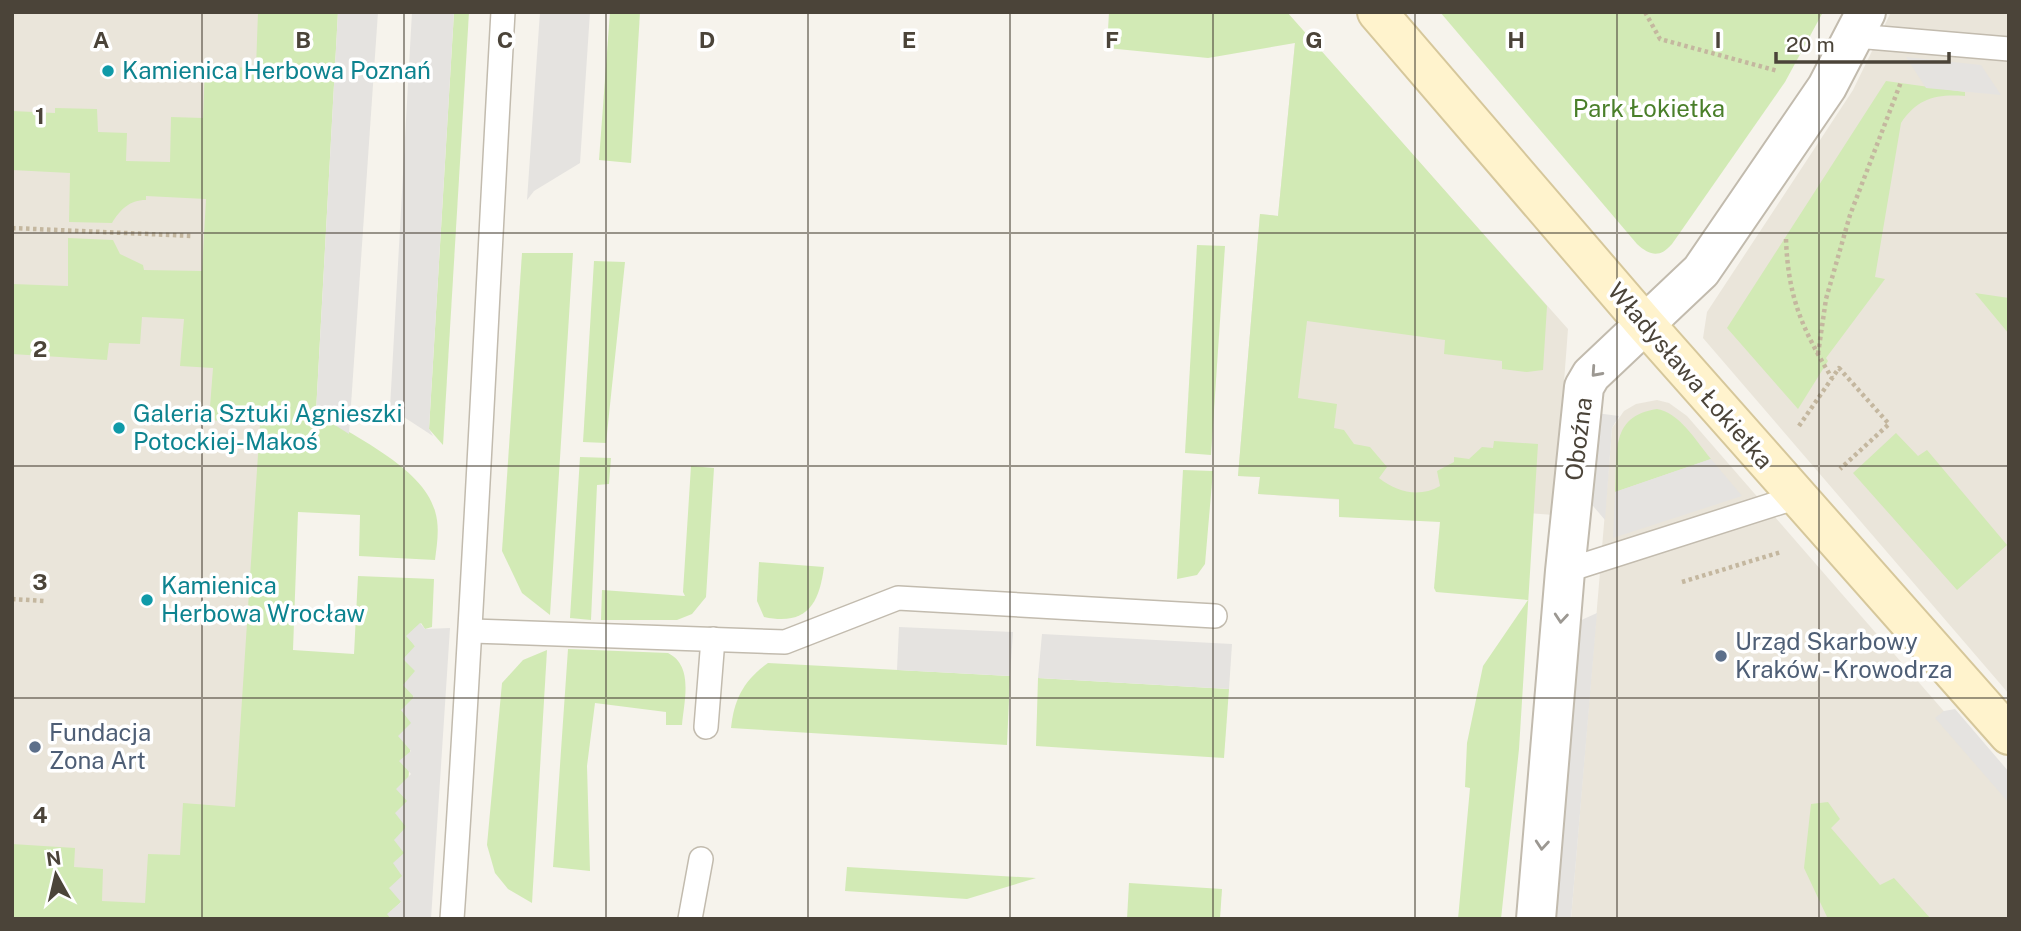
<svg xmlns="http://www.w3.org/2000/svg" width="2021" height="931" font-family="'Public Sans',sans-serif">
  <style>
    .residential { fill: #eae5da }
    .green { fill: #d2eab5 }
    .parking { fill: #e5e3e0 }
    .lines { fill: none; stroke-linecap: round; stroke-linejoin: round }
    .lane-casing { stroke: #c2bbae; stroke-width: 26 }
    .street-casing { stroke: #c2bbae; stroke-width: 42 }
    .secondary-casing { stroke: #d6c79b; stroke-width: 42 }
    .path { stroke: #c4b79f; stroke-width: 4.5; stroke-dasharray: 3.5 3.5; stroke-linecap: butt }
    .lane { stroke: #fff; stroke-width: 23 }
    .street { stroke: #fff; stroke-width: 38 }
    .secondary { stroke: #fff3cd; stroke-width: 38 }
    .oneway { stroke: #9c9892 }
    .grid { fill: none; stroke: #4b4439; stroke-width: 2; stroke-opacity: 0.55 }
    .culture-dot { fill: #0f9aa8; stroke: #fff; stroke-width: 2.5 }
    .service-dot { fill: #5c6f8a; stroke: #fff; stroke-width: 2.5 }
    .labels { text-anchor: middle; stroke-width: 7; stroke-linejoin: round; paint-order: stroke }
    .culture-label { font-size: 24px; fill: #0d838f; stroke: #fff; text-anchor: start }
    .park-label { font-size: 24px; fill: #4a7f2a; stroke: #fff }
    .street-label { font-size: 24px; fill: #4b4439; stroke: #fff }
    .service-label { font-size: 24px; fill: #4e5e75; stroke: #fff; text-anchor: start }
    .grid-label { font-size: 23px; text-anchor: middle; font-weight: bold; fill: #4b4439; stroke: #fff; stroke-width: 7; stroke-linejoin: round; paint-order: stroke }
  </style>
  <rect width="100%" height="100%" fill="#f6f3ec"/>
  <!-- residential -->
  <g class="residential">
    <polygon points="12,12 304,12 265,919 12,919"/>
    <polygon points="1891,12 2009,12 2009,694 1703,338 1707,312 1853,90"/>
    <polygon points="1310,39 1568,329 1554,515 1258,494 1260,477 1238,476 1260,214 1278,216 1295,42"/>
    <polygon points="1657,400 1669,403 1687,416 2009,786 2009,919 1571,919 1612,428 1624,411 1636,404"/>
  </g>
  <!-- green -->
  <g class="green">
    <path d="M 258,12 L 338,12 L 316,412 C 352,436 423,467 435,511 C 440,527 437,544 435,560 L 359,556 L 360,515 L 298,512 L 293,650 L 354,654 L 358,576 L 434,579 L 432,627 L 425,629 L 421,623 L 407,636 L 415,646 L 415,671 L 401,902 L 388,914 L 391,919 L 12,919 L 12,844 L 75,848 L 74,867 L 103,869 L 102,901 L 145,903 L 148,854 L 180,855 L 183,803 L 235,807 L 260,424 L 209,420 L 213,368 L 180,366 L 184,319 L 142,317 L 140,344 L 109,343 L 107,360 L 12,354 L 12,284 L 68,286 L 68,238 L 113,240 L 120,254 L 143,265 L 144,270 L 202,271 L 206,199 L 146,196 L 146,200 C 129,200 120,210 112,223 L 69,222 L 70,173 L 12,170 L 12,111 L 55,113 L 55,108 L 97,109 L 98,132 L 127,133 L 126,161 L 170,162 L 171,117 L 203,118 L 205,66 L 256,68 Z"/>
    <polygon points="454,12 469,12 443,445 429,429"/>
    <polygon points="610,12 640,12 631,163 599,160"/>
    <path d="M 1109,12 L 1287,12 L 1547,306 L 1543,370 L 1527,372 L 1502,369 L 1502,361 L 1444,354 L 1445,340 L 1307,321 L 1298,398 L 1337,404 L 1334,428 L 1344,430 L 1354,444 L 1370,447 L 1387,467 L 1379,478 C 1397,492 1419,498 1440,486 L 1437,471 L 1454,462 L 1454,457 L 1469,459 L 1482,447 L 1493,448 L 1494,441 L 1538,444 L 1519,749 L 1501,919 L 1458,919 L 1470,788 L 1465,787 L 1467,743 L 1483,666 L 1528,600 L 1436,592 L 1434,588 L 1440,522 L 1339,517 L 1339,499 L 1258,494 L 1260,477 L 1238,476 L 1260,214 L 1278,216 L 1295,43 L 1208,58 L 1107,48 Z"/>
    <path d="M 1440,12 L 1823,12 L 1785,82 L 1672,244 C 1660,258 1650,256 1637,244 Z"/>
    <path d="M 1886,81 L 1965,92 L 1965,96 C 1936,94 1918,98 1901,123 L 1875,277 L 1885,279 L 1826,358 L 1828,361 L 1798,409 L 1727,328 Z"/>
    <polygon points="1197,245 1225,246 1211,455 1185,453"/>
    <polygon points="522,253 573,253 550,615 522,593 502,551"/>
    <polygon points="594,261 625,262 606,443 583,442"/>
    <polygon points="1975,293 2009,298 2009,334"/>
    <path d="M 1657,409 C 1680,413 1696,441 1711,459 L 1615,492 C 1618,454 1609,416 1657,409 Z"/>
    <polygon points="1896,433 1918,456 1927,450 2007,545 1957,590 1853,473"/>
    <polygon points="580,457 611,458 609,484 597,485 591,620 570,618"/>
    <polygon points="691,466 714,468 706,597 692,614 677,620 601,620 602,590 685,596 683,592"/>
    <polygon points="1183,470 1213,471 1205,564 1197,575 1177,579"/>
    <path d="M 759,562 L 824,567 C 819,604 807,626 764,617 L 757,601 Z"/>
    <path d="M 568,649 L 668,653 C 694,666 684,701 682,725 L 666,725 L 666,712 L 595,703 L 587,766 L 590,871 L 553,867 Z"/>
    <polygon points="547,650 532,903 508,889 495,873 487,845 502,683 523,660"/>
    <path d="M 768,663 L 1010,676 L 1007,745 L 731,728 C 734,699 744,680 768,663 Z"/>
    <polygon points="1038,678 1229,689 1224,758 1036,746"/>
    <polygon points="1828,802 1840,819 1831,828 1880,885 1894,878 1931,919 1828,919 1804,868 1811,804"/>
    <polygon points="847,867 1036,878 967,899 845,891"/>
    <polygon points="1129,883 1222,889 1220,919 1127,919"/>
  </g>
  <!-- parking -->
  <g class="parking">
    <polygon points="338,12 378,12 349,434 316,413"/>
    <polygon points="412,12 454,12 429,429 433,436 390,408"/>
    <polygon points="540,12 590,12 580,163 534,191 527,200"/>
    <polygon points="1906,57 1981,65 2001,95 1926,88"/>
    <polygon points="1596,413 1619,416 1612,428 1605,520 1588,500"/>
    <polygon points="1711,459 1742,496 1613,538 1615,492"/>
    <polygon points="1597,613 1571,919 1552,919 1577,622"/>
    <polygon points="420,623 425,629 450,628 431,919 391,919 387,914 401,902 389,888 402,876 393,863 404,853 394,840 406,827 395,813 407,801 396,789 411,774 399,761 411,751 398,736 411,723 401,710 414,697 403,685 415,671 403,659 415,646 406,636"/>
    <polygon points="899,627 1013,632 1010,676 897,670"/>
    <polygon points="1042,634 1232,644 1229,689 1038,678"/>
    <polygon points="1955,709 2009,772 2009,803 1935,718 1944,711"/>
  </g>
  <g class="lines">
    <defs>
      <g id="lane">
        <polyline points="1856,36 2009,49"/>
        <polyline points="1565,571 1797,497"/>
        <polyline points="472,631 785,642 898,598 1215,616"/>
        <polyline points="706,727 713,639"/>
        <path d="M 452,919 C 473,617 486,314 503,12"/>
        <polyline points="690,919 701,859"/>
      </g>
      <polyline id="street" points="1536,919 1565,571 1584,387 1591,375 1701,271 1827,87 1866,12"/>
      <polyline id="secondary" points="1377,12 1645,324 2009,735"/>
    </defs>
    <!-- lane casing -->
    <use href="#lane" class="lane-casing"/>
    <!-- street casing -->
    <use href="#street" class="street-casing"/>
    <!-- secondary casing -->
    <use href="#secondary" class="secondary-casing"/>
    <!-- path -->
    <g class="path">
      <polyline points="1645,12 1660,39 1778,71"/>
      <polyline points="12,228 193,236"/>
      <path d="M 1786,239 C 1788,297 1802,329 1832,378"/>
      <polyline points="1818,354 1826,299 1850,215 1901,82"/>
      <polyline points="1799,426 1839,368 1889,424 1840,469"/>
      <polyline points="1682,582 1781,552"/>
      <polyline points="12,599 45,601"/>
    </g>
    <!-- lane -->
    <use href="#lane" class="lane"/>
    <!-- street -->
    <use href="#street" class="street"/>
    <!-- secondary -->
    <use href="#secondary" class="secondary"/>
  </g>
  <!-- one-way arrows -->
  <defs><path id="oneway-chevron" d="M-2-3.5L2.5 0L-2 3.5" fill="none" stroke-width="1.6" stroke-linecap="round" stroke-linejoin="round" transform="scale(1.75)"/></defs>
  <g class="oneway">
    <use href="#oneway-chevron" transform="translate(1596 372) rotate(132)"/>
    <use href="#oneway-chevron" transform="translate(1561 618) rotate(95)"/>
    <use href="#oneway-chevron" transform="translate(1542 845) rotate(95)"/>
  </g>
  <!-- grid -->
  <path class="grid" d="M 202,12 L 202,919M 404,12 L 404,919M 606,12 L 606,919M 808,12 L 808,919M 1010,12 L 1010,919M 1213,12 L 1213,919M 1415,12 L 1415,919M 1617,12 L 1617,919M 1819,12 L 1819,919M 12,233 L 2009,233M 12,466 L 2009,466M 12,698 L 2009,698"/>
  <!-- markers -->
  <g class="culture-dot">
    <circle cx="108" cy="71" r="7"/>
    <circle cx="119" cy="428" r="7"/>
    <circle cx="147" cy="600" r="7"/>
  </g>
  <g class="service-dot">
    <circle cx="1721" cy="656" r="7"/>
    <circle cx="35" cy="747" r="7"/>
  </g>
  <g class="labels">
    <!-- culture labels -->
    <g class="culture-label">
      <text x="122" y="79">Kamienica Herbowa Poznań</text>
      <text x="133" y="422">Galeria Sztuki Agnieszki<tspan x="133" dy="28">Potockiej-Makoś</tspan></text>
      <text x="161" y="594">Kamienica<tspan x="161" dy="28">Herbowa Wrocław</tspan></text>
    </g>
    <!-- park labels -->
    <g class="park-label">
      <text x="1649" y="117">Park Łokietka</text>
    </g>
    <!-- street labels -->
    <g class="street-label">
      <text transform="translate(1690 376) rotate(49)" y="8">Władysława Łokietka</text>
      <text transform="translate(1579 439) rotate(-83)" y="8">Oboźna</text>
    </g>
    <!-- service labels -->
    <g class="service-label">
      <text x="1735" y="650">Urząd Skarbowy<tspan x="1735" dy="28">Kraków - Krowodrza</tspan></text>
      <text x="49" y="741">Fundacja<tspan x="49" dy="28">Zona Art</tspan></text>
    </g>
  </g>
  <g class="grid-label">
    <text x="101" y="48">A</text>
    <text x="303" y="48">B</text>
    <text x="505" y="48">C</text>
    <text x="707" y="48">D</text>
    <text x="909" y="48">E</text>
    <text x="1112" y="48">F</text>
    <text x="1314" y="48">G</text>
    <text x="1516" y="48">H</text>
    <text x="1718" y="48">I</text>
    <text x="40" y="124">1</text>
    <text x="40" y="357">2</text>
    <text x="40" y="590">3</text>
    <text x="40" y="823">4</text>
  </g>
  <!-- border -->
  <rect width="2021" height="931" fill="none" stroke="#4b4439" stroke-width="28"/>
  <!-- north arrow -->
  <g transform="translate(56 875) rotate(352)" stroke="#ffffff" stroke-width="5" paint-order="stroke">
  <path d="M0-5L12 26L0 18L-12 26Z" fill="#4b4439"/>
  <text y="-10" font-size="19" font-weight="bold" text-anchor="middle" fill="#4b4439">N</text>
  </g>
  <!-- scale -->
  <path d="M1776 52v10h173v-10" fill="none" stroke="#4b4439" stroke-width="3.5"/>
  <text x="1786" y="52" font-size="21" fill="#4b4439" stroke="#ffffff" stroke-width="5" paint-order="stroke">20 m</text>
</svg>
